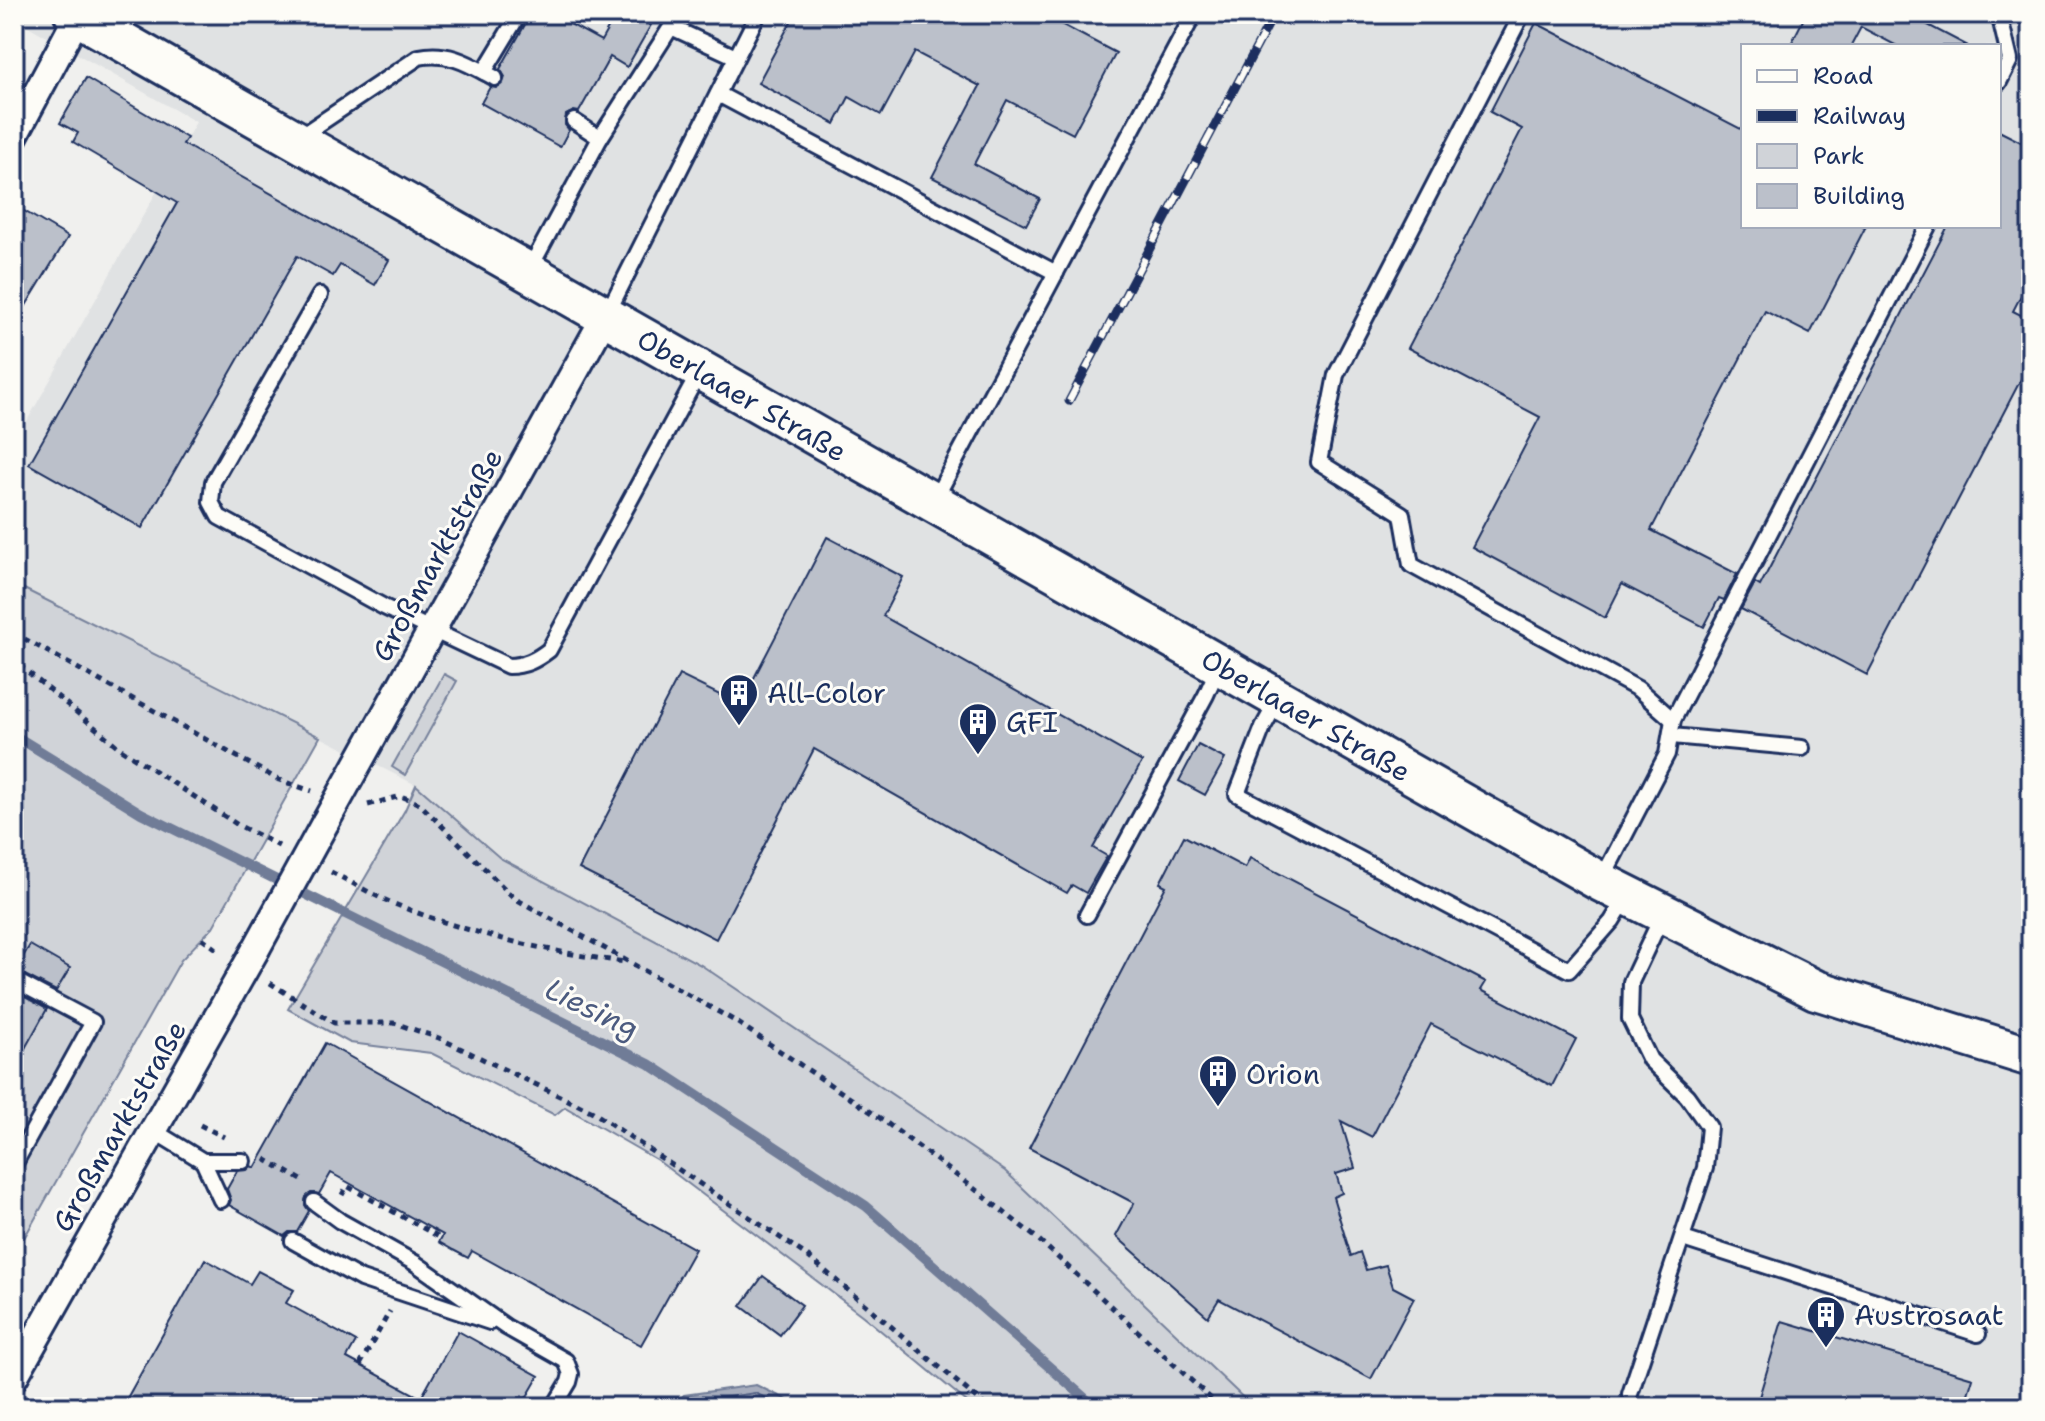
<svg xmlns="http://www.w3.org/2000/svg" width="2045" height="1421" font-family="'Shantell Sans',sans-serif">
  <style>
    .built { fill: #e0e2e3; fill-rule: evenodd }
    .green { fill: #d0d3d8; stroke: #76819b; stroke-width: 2 }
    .water { fill: #a7adbd; stroke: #6f7b97; stroke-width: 2 }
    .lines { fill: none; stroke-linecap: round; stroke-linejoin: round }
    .shore { stroke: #536184; stroke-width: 2 }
    .stream { stroke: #6f7b97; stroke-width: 10 }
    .building { fill: #bbc0ca; stroke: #1b2f5e; stroke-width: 2 }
    .service-casing { stroke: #1b2f5e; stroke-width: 20 }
    .minor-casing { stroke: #1b2f5e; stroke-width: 32 }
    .secondary-casing { stroke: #1b2f5e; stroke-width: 44 }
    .path { stroke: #1b2f5e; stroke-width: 5; stroke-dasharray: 6 6; stroke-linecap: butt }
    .service { stroke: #fdfcf7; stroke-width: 14 }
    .minor { stroke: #fdfcf7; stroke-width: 26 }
    .secondary { stroke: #fdfcf7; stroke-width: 38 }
    .rail-casing { stroke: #1b2f5e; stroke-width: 9 }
    .rail { stroke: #fdfcf7; stroke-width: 6; stroke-dasharray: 18; stroke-linecap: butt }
    .minor-bridge-casing { stroke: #1b2f5e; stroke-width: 32; stroke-linecap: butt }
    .minor-bridge { stroke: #fdfcf7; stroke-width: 26 }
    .labels { text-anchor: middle; stroke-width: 6; stroke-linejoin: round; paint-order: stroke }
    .street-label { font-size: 28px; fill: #1b2f5e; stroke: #fdfcf7 }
    .poi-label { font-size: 28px; fill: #1b2f5e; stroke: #fdfcf7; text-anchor: start }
    .water-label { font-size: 30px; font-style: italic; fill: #4c5b7f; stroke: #fdfcf7 }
  </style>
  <rect width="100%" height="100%" fill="#f0f0ee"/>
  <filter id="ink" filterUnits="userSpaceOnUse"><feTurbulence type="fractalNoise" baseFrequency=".0125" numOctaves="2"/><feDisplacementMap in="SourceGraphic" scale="16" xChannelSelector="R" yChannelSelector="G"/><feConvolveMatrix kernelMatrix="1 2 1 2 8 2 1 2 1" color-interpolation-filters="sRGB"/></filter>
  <g filter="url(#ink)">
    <!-- built -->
    <path class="built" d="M 14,14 L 2031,14 L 2031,1391 L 2024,1407 L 1253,1407 L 1005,1171 L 701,965 L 500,858 L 416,785 L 14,584 L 14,444 L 196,122 L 14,18 ZM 1743,46 L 1999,46 L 1999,226 L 1743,226 Z"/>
    <!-- green -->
    <g class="green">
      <polygon points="14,584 320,737 213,927 181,960 14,1256"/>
      <polygon points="444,674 457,681 405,775 392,767"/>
      <polygon points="416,785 500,858 701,965 1005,1171 1253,1407 973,1407 863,1316 657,1160 565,1107 555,1115 431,1053 350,1043 288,1009 405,810"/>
    </g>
    <!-- water -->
    <polygon class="water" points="756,1385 802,1407 672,1407 684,1395"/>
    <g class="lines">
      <!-- shore -->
      <polyline class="shore" points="683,1407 689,1403 755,1393 784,1407"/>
      <!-- stream -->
      <polyline class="stream" points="14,735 141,813 649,1064 866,1206 1095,1407"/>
    </g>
    <!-- building -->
    <g class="building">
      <polygon points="531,14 552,14 601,41 616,14 630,14 651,25 627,67 610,57 579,112 574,111 566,115 565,125 569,130 560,147 481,103 490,87 496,88 503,83 505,77 500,69"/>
      <polygon points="795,14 1042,14 1116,53 1073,134 1007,100 974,164 1040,199 1026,225 932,177 980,86 915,52 881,115 849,97 835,124 758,83"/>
      <polygon points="1806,14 1907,14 1968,46 1897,46 1861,27 1851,46 1790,46"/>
      <polygon points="1536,23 1743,130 1743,226 1866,226 1810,334 1765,311 1651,530 1737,574 1724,600 1719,598 1704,627 1622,584 1605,618 1472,547 1540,417 1408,348 1522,129 1490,112"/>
      <polygon points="86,78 187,138 183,144 389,260 375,285 340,265 333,276 297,256 142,528 29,464 177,203 73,142 78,133 60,123"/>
      <polygon points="1999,131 2031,147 2031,276 2013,311 2031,320 2031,360 1867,675 1741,609 1755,583 1760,586 1948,226 1999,226"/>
      <polygon points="14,205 68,237 14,325"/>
      <polygon points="827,537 903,577 883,616 1142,762 1093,848 1107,856 1086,893 1072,885 1067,893 814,749 716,939 579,869 679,675 740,705"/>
      <polygon points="1198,745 1225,759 1205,795 1179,781"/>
      <polygon points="1184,836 1245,868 1250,858 1486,982 1481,990 1576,1039 1552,1086 1431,1024 1372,1137 1341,1121 1355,1168 1336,1174 1342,1193 1333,1197 1351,1256 1360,1252 1366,1270 1386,1265 1393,1287 1414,1298 1371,1379 1219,1299 1208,1317 1116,1236 1134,1203 1029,1148 1166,886 1160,883"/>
      <polygon points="30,945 70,968 56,991 15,970"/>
      <polygon points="14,991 47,1009 14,1068"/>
      <polygon points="325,1043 695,1249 641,1345 472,1251 468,1258 453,1250 439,1242 443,1235 331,1173 319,1194 311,1193 306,1197 305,1205 309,1211 297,1232 289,1232 284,1236 229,1205 231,1200 227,1189 237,1171 247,1170 251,1166 255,1168"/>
      <polygon points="205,1259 250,1284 258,1271 294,1290 286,1303 356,1342 347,1358 421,1398 458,1331 539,1376 521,1407 122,1407"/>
      <polygon points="763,1276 802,1305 780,1335 741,1306"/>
      <polygon points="1782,1321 1973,1378 1964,1407 1756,1407"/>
    </g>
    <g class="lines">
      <defs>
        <g id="service">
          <polyline points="1522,14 1336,375 1319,462 1402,514 1411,565 1638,689 1673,720"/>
          <polyline points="1999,14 2010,60 1999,82"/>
          <polyline points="484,72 519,14"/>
          <polyline points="718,94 1056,273"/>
          <path d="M 298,138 L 419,57 C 449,51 469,64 495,78"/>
          <polyline points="600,138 671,27 736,57"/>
          <polyline points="528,272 600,138 574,121"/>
          <path d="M 320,295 L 213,482 L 211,502 L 219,517 L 384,607 L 508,666 C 525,666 536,660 549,650 L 700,371"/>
          <polyline points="607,314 758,14"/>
          <polyline points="934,501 1194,14"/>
          <polyline points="1278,700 1263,727 1237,794 1569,970 1612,921 1626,898"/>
          <polyline points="1672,736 1802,748"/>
          <polyline points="1602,879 1667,754 1673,720 1928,226"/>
          <polyline points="1087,915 1206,695 1219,666"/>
          <polyline points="14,980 93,1022 14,1165"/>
          <polyline points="154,1131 203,1161 243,1161"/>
          <polyline points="203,1161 221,1200"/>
          <polyline points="314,1202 340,1221 415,1263 506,1327 566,1361 571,1374 569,1382 554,1407"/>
          <polyline points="1683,1239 1978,1334"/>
          <polyline points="293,1241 361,1279 490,1322"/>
          <polyline points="1630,1394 1705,1168 1709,1127 1687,1096 1650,1060 1630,1019 1631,982 1663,914"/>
        </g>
        <g id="minor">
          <polyline points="14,136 78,16"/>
          <polyline points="325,823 605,317"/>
          <polyline points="14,1377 256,949"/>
        </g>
        <polyline id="secondary" points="74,14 1601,882 1816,990 2031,1057"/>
      </defs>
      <!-- service casing -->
      <use href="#service" class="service-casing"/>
      <!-- minor casing -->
      <use href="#minor" class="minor-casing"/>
      <!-- secondary casing -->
      <use href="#secondary" class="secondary-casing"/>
      <!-- path -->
      <g class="path">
        <polyline points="14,633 279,780 312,791"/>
        <polyline points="14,654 23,668 121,749 238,825 279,846"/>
        <polyline points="368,805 401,796 420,804 514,898 735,1021 880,1118 976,1190 1039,1240 1220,1407"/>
        <path d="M 331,872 C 353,883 374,896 397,905 C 466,933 552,953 625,962"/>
        <polyline points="202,938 221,952"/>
        <polyline points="270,983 334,1023 394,1023 439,1038 593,1112 806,1255 987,1407"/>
        <polyline points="200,1125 224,1137"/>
        <polyline points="265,1159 305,1182"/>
        <polyline points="342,1195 347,1186 441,1238"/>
        <polyline points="360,1365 390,1311"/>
      </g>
      <!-- service -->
      <use href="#service" class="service"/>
      <!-- minor -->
      <use href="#minor" class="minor"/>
      <!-- secondary -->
      <use href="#secondary" class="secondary"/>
      <defs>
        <polyline id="rail" points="1069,401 1274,14"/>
      </defs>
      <!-- rail casing -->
      <use href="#rail" class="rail-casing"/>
      <!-- rail -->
      <use href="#rail" class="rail"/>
      <defs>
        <polyline id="minor-bridge" points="256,949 325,823"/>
      </defs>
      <!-- minor-bridge casing -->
      <use href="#minor-bridge" class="minor-bridge-casing"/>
      <!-- minor-bridge -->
      <use href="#minor-bridge" class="minor-bridge"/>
    </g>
  </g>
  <!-- icons -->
  <defs>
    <symbol id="building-pin" viewBox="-11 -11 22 30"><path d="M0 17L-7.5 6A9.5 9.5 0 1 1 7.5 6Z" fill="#1b2f5e" stroke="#fdfcf7"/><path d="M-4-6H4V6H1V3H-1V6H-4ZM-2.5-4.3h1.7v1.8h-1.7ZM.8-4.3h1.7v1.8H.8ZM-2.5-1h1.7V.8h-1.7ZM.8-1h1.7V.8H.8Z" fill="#fff"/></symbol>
  </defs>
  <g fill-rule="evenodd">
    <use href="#building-pin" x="717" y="671" width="44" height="60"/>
    <use href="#building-pin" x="956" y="700" width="44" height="60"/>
    <use href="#building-pin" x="1196" y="1052" width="44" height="60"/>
    <use href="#building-pin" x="1804" y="1293" width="44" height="60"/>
  </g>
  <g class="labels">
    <!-- street labels -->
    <g class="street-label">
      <text transform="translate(742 395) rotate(30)" y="10">Oberlaaer Straße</text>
      <text transform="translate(437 555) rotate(-61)" y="10">Großmarktstraße</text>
      <text transform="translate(1306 715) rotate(30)" y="10">Oberlaaer Straße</text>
      <text transform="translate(119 1126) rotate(-60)" y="10">Großmarktstraße</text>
    </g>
    <!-- poi labels -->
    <g class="poi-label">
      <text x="767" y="703">All-Color</text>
      <text x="1006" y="732">GFI</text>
      <text x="1246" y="1084">Orion</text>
      <text x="1854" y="1325">Austrosaat</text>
    </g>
    <!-- water labels -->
    <g class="water-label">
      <text transform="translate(592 1009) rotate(26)" y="10">Liesing</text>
    </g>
  </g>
  <!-- margin -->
  <rect width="2045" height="1421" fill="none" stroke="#fdfcf7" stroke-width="48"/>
  <rect x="24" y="24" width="1997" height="1373" fill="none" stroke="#1b2f5e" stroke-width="3" filter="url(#ink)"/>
  <!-- legend -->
  <rect x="1741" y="44" width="260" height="184" fill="#fdfcf7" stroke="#a3aaba" stroke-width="2"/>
  <rect x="1757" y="70" width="40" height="12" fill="#fdfcf7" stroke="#a3aaba" stroke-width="2"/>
  <text x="1813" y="84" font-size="24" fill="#1b2f5e">Road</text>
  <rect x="1757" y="110" width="40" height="12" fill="#1b2f5e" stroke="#a3aaba" stroke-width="2"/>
  <text x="1813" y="124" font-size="24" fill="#1b2f5e">Railway</text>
  <rect x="1757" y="144" width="40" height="24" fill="#d0d3d8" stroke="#a3aaba" stroke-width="2"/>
  <text x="1813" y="164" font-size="24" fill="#1b2f5e">Park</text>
  <rect x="1757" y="184" width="40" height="24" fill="#bbc0ca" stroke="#a3aaba" stroke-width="2"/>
  <text x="1813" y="204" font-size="24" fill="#1b2f5e">Building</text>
</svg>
